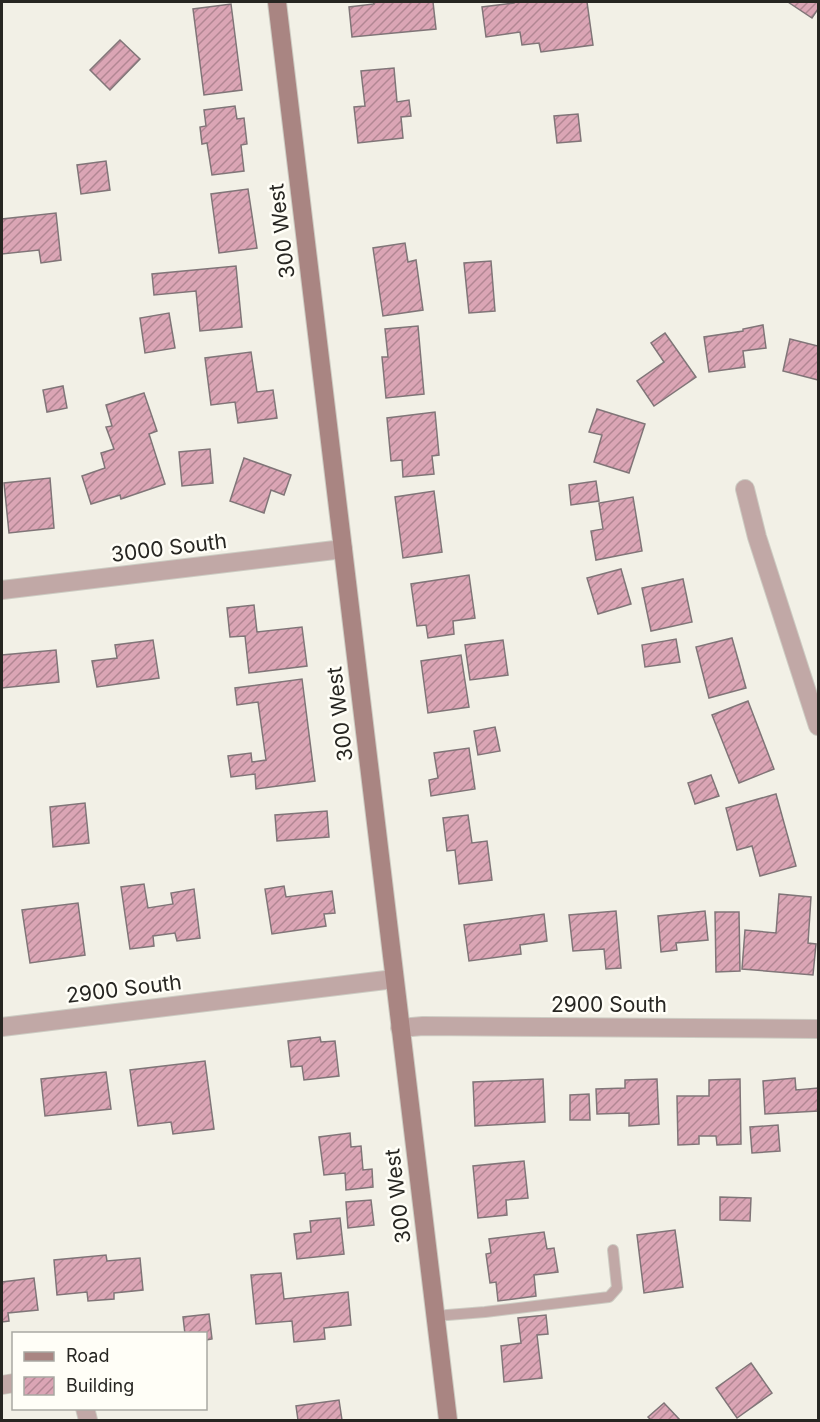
<svg xmlns="http://www.w3.org/2000/svg" width="820" height="1422" font-family="Inter,sans-serif">
  <style>
    .building { fill: url(#building-hatch); stroke: #807578; stroke-width: 1.5 }
    .lines { fill: none; stroke-linecap: round; stroke-linejoin: round }
    .lane-casing { stroke: #cdccc3; stroke-width: 12 }
    .street-casing { stroke: #cdccc3; stroke-width: 20 }
    .secondary-casing { stroke: #cdccc3; stroke-width: 20 }
    .lane { stroke: #c1a8a6; stroke-width: 10 }
    .street { stroke: #c1a8a6; stroke-width: 18 }
    .secondary { stroke: #a98582; stroke-width: 18 }
    .labels { text-anchor: middle; stroke-width: 5; stroke-linejoin: round; paint-order: stroke }
    .street-label { font-size: 21px; fill: #272622; stroke: #fffef7 }
  </style>
  <defs>
    <pattern id="building-hatch" width="6" height="6" patternUnits="userSpaceOnUse" patternTransform="scale(1.5)"><rect width="6" height="6" fill="#dba5b5"/><path d="M-1 1l2-2M0 6l6-6M5 7l2-2" fill="none" stroke="#b28693"/></pattern>
  </defs>
  <rect width="100%" height="100%" fill="#f2f0e6"/>
  <!-- building -->
  <g class="building">
    <polygon points="373,2 433,2 436,29 352,37 349,7 374,4"/>
    <polygon points="514,2 587,2 593,45 541,52 539,43 522,45 520,32 486,37 482,7 514,3"/>
    <polygon points="788,2 818,2 818,9 812,18"/>
    <polygon points="231,4 242,90 204,95 193,9"/>
    <polygon points="120,40 140,59 110,90 90,70"/>
    <polygon points="394,68 397,102 409,100 411,116 401,117 403,138 358,143 354,107 365,106 361,71"/>
    <polygon points="235,106 237,119 244,118 247,144 241,145 244,171 212,175 207,143 202,144 200,127 206,126 204,110"/>
    <polygon points="578,114 581,141 557,143 554,116"/>
    <polygon points="106,161 110,190 81,194 77,165"/>
    <polygon points="248,189 257,248 219,253 211,194"/>
    <polygon points="56,213 61,260 41,263 39,250 2,254 2,219"/>
    <polygon points="405,243 408,262 416,260 423,310 383,316 373,248"/>
    <polygon points="491,261 495,311 469,313 464,263"/>
    <polygon points="236,266 242,327 200,331 196,291 154,295 152,274"/>
    <polygon points="169,313 175,348 145,353 140,318"/>
    <polygon points="763,325 766,348 743,351 745,367 709,372 704,337 743,331 743,329"/>
    <polygon points="418,326 424,394 386,398 382,357 388,357 385,329"/>
    <polygon points="665,333 696,377 654,406 637,381 664,362 651,343"/>
    <polygon points="790,339 818,346 818,380 783,371"/>
    <polygon points="251,352 257,392 273,390 277,418 238,423 235,402 211,405 205,358"/>
    <polygon points="63,386 67,408 47,412 43,390"/>
    <polygon points="144,393 157,431 149,434 165,484 121,499 120,495 91,504 82,476 105,468 101,453 114,449 106,427 112,426 106,405"/>
    <polygon points="597,409 645,424 629,473 594,462 602,435 589,432"/>
    <polygon points="435,412 439,455 432,456 434,474 403,477 402,460 391,461 387,418"/>
    <polygon points="210,449 213,483 182,486 179,452"/>
    <polygon points="244,458 291,475 284,495 271,490 264,513 230,501"/>
    <polygon points="50,478 54,528 9,533 4,483"/>
    <polygon points="596,481 599,501 571,505 569,485"/>
    <polygon points="434,491 442,552 403,558 395,497"/>
    <polygon points="633,497 642,551 596,560 591,531 603,529 599,503"/>
    <polygon points="621,569 631,604 598,614 587,578"/>
    <polygon points="469,575 475,618 453,621 454,634 428,638 426,625 417,626 411,584"/>
    <polygon points="683,579 692,622 651,631 642,588"/>
    <polygon points="254,605 257,632 302,627 307,666 249,673 245,636 230,637 227,608"/>
    <polygon points="732,638 746,688 709,698 696,647"/>
    <polygon points="676,639 680,662 645,667 642,645"/>
    <polygon points="153,640 159,678 97,687 92,661 117,658 115,645"/>
    <polygon points="503,640 508,675 470,680 465,645"/>
    <polygon points="56,650 59,682 2,688 2,655"/>
    <polygon points="461,655 469,707 428,713 421,661"/>
    <polygon points="302,679 315,781 256,789 255,774 231,777 228,756 251,753 252,762 266,760 258,702 237,705 235,688"/>
    <polygon points="748,701 774,769 739,783 712,715"/>
    <polygon points="495,727 500,751 478,755 474,731"/>
    <polygon points="469,748 475,789 431,796 429,780 438,778 434,753"/>
    <polygon points="711,775 719,796 695,804 688,783"/>
    <polygon points="776,794 796,866 760,876 752,846 737,850 726,808"/>
    <polygon points="85,803 89,843 53,847 50,807"/>
    <polygon points="327,811 329,837 277,841 275,815"/>
    <polygon points="468,815 472,843 487,841 492,880 459,884 455,850 447,851 443,818"/>
    <polygon points="144,884 148,908 173,904 171,893 194,889 200,938 177,941 175,933 153,936 154,946 130,949 121,887"/>
    <polygon points="284,886 286,897 332,891 335,913 324,914 326,926 272,934 265,889"/>
    <polygon points="779,894 811,897 808,943 816,944 813,975 742,969 745,930 776,933"/>
    <polygon points="78,903 85,955 30,963 22,910"/>
    <polygon points="616,911 621,968 606,969 604,949 573,951 569,915"/>
    <polygon points="705,911 708,940 676,943 677,950 661,952 658,916"/>
    <polygon points="715,912 739,912 740,971 716,972"/>
    <polygon points="544,914 547,941 520,945 521,954 469,961 464,925"/>
    <polygon points="320,1037 321,1042 335,1041 339,1076 304,1080 302,1066 291,1067 288,1041"/>
    <polygon points="205,1061 214,1129 173,1134 171,1122 138,1126 130,1070"/>
    <polygon points="106,1072 111,1109 45,1116 41,1079"/>
    <polygon points="795,1078 796,1090 818,1088 818,1111 765,1114 763,1081"/>
    <polygon points="543,1079 545,1122 475,1126 473,1082"/>
    <polygon points="657,1079 659,1124 629,1126 629,1113 597,1114 596,1089 625,1088 625,1080"/>
    <polygon points="740,1079 741,1144 717,1145 716,1136 699,1136 699,1144 678,1145 677,1096 709,1096 709,1080"/>
    <polygon points="589,1094 590,1120 570,1120 570,1095"/>
    <polygon points="778,1125 780,1151 752,1153 750,1127"/>
    <polygon points="350,1133 351,1147 361,1146 363,1170 372,1169 373,1187 346,1190 345,1173 324,1175 319,1137"/>
    <polygon points="524,1161 528,1198 506,1200 507,1215 478,1218 473,1166"/>
    <polygon points="720,1197 751,1198 750,1221 720,1220"/>
    <polygon points="371,1200 374,1225 348,1228 346,1202"/>
    <polygon points="340,1218 344,1254 297,1259 294,1234 311,1232 310,1221"/>
    <polygon points="675,1230 683,1287 644,1293 637,1235"/>
    <polygon points="544,1232 547,1249 554,1248 558,1272 534,1275 536,1296 498,1301 496,1282 490,1283 486,1254 491,1253 489,1239"/>
    <polygon points="106,1255 107,1261 140,1258 143,1290 114,1293 114,1299 88,1301 87,1292 57,1295 54,1260"/>
    <polygon points="281,1273 284,1299 348,1292 351,1325 324,1328 325,1339 294,1342 292,1321 256,1324 251,1275"/>
    <polygon points="34,1278 38,1310 8,1313 9,1321 2,1322 2,1282"/>
    <polygon points="209,1314 212,1339 206,1340 206,1334 185,1334 183,1317"/>
    <polygon points="546,1315 548,1334 537,1335 542,1378 504,1382 501,1346 521,1343 518,1318"/>
    <polygon points="751,1363 772,1393 737,1418 716,1388"/>
    <polygon points="339,1400 342,1420 298,1420 296,1406"/>
    <polygon points="664,1403 680,1420 651,1420 648,1417"/>
  </g>
  <g class="lines">
    <defs>
      <polyline id="lane" points="435,1316 485,1312 609,1297 617,1288 613,1250"/>
      <g id="street">
        <polyline points="745,489 757,537 818,726"/>
        <polyline points="2,590 343,549"/>
        <polyline points="2,1027 394,979"/>
        <polyline points="400,1028 423,1026 818,1029"/>
        <polyline points="2,1385 14,1383"/>
        <polyline points="85,1408 88,1420"/>
      </g>
      <polyline id="secondary" points="277,2 448,1420"/>
    </defs>
    <!-- lane casing -->
    <use href="#lane" class="lane-casing"/>
    <!-- street casing -->
    <use href="#street" class="street-casing"/>
    <!-- secondary casing -->
    <use href="#secondary" class="secondary-casing"/>
    <!-- lane -->
    <use href="#lane" class="lane"/>
    <!-- street -->
    <use href="#street" class="street"/>
    <!-- secondary -->
    <use href="#secondary" class="secondary"/>
  </g>
  <g class="labels">
    <!-- street labels -->
    <g class="street-label">
      <text transform="translate(282 231) rotate(-97)" y="7">300 West</text>
      <text transform="translate(169 548) rotate(-7)" y="7">3000 South</text>
      <text transform="translate(340 714) rotate(-97)" y="7">300 West</text>
      <text transform="translate(124 989) rotate(-7)" y="7">2900 South</text>
      <text x="609" y="1012">2900 South</text>
      <text transform="translate(398 1196) rotate(-97)" y="7">300 West</text>
    </g>
  </g>
  <!-- border -->
  <rect width="820" height="1422" fill="none" stroke="#272622" stroke-width="6"/>
  <!-- legend -->
  <rect x="12" y="1332" width="195" height="78" fill="#fffef7" stroke="#a9a8a2" stroke-width="1.5"/>
  <rect x="24" y="1352" width="30" height="9" fill="#a98582" stroke="#a9a8a2" stroke-width="1.5"/>
  <text x="66" y="1362" font-size="18" fill="#272622">Road</text>
  <rect x="24" y="1377" width="30" height="18" fill="url(#building-hatch)" stroke="#a9a8a2" stroke-width="1.5"/>
  <text x="66" y="1392" font-size="18" fill="#272622">Building</text>
</svg>
